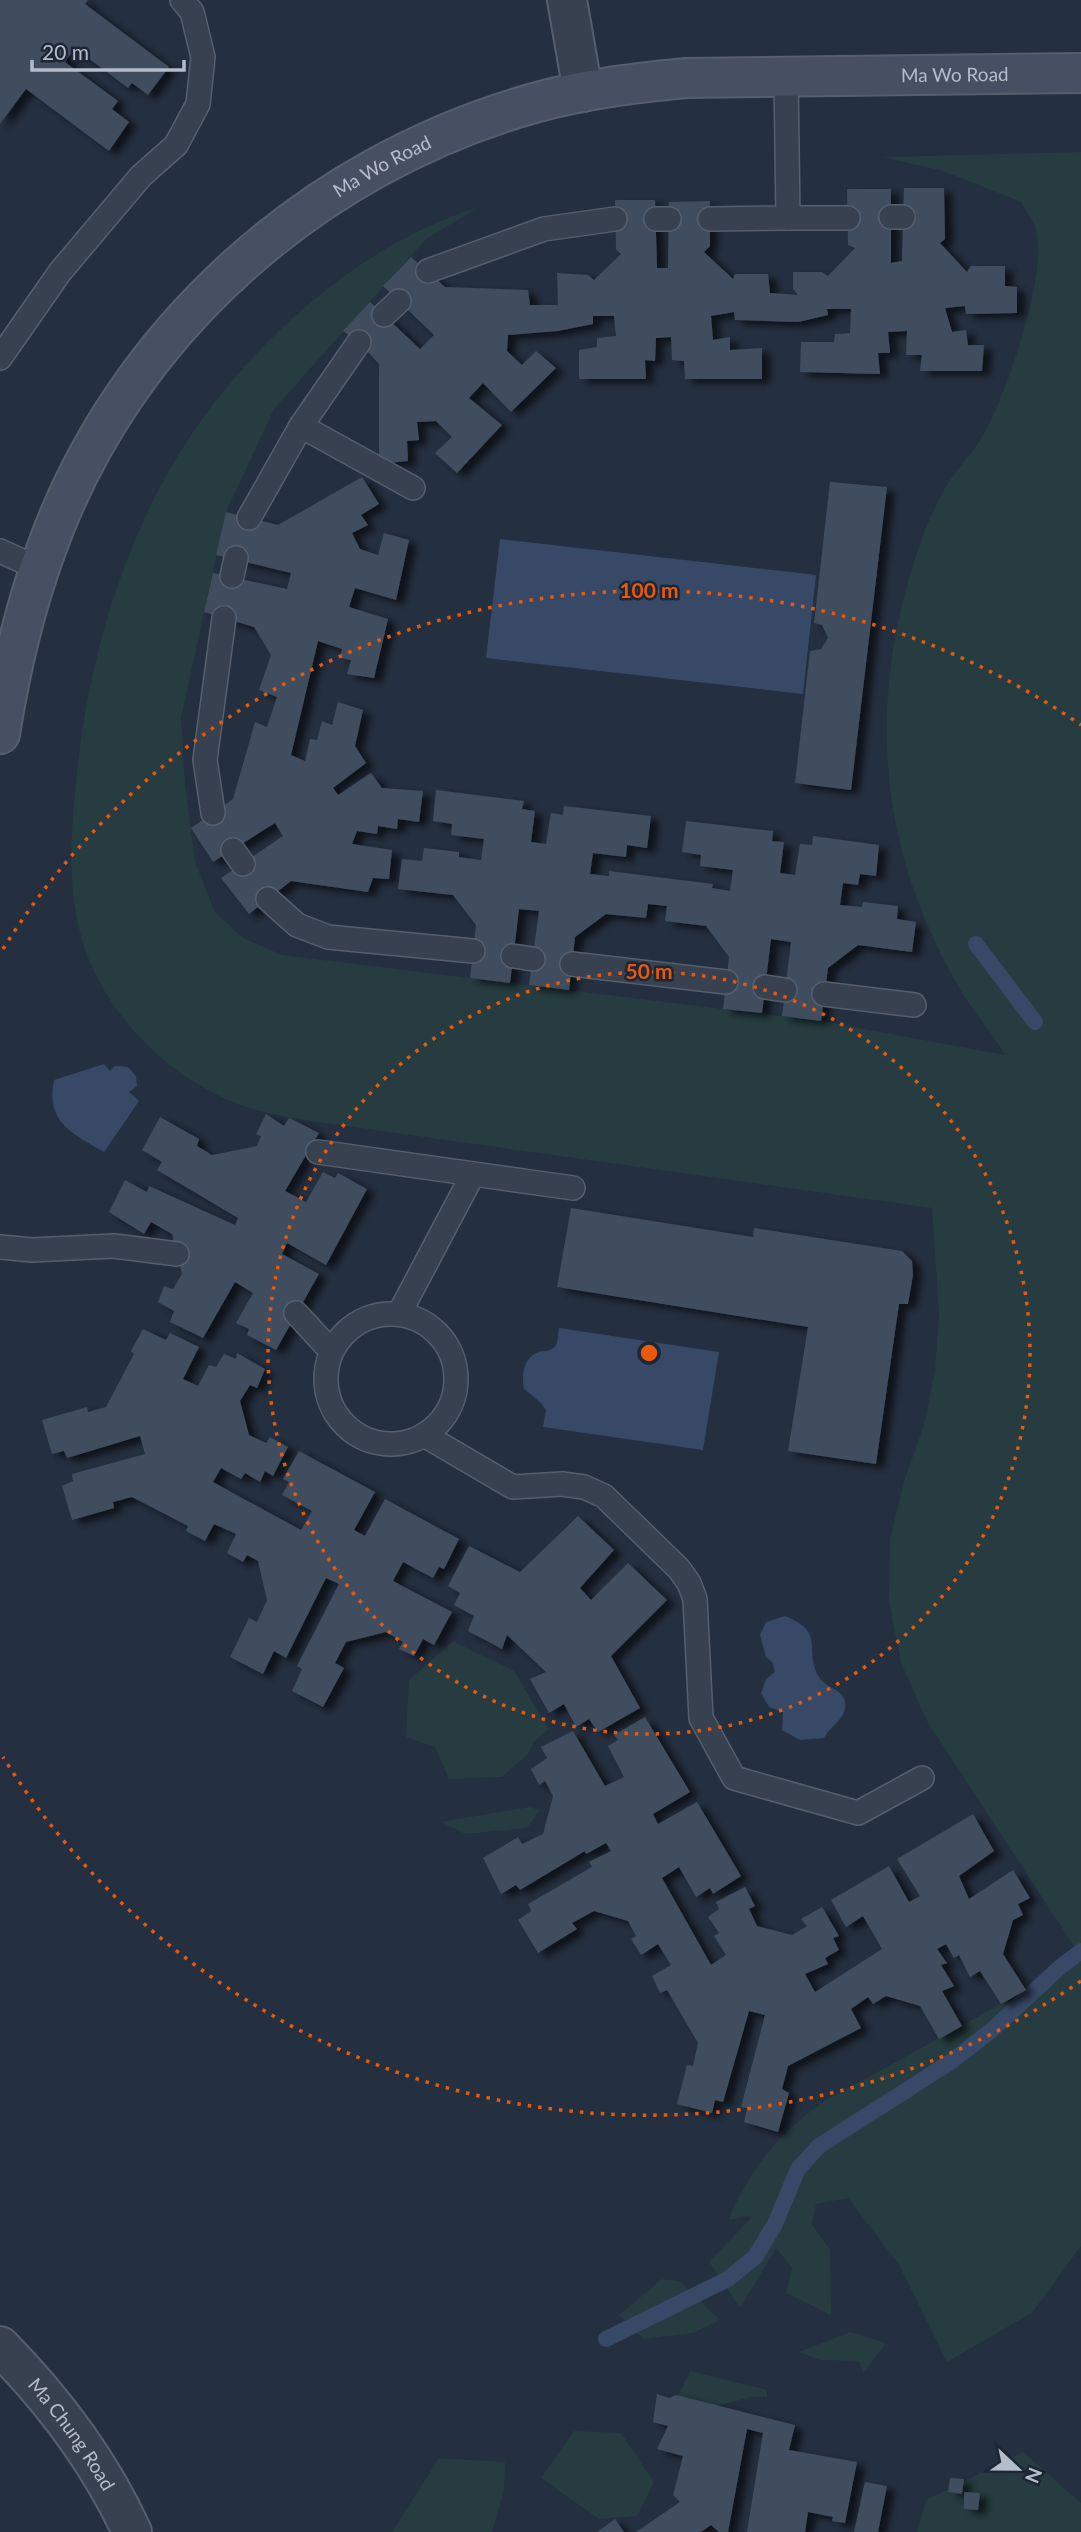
<svg xmlns="http://www.w3.org/2000/svg" width="1081" height="2532" font-family="Lato,sans-serif">
  <style>
    .green { fill: #263c40 }
    .water { fill: #384967 }
    .lines { fill: none; stroke-linecap: round; stroke-linejoin: round }
    .stream { stroke: #384967; stroke-width: 16 }
    .building { fill: #404d5f; filter: url(#shadow) }
    .lane-casing { stroke: #565f6d; stroke-width: 26 }
    .street-casing { stroke: #565f6d; stroke-width: 42 }
    .secondary-casing { stroke: #565f6d; stroke-width: 42 }
    .lane { stroke: #38414f; stroke-width: 23 }
    .street { stroke: #38414f; stroke-width: 38 }
    .secondary { stroke: #465062; stroke-width: 38 }
    .ring { fill: none; stroke: #e8590c; stroke-width: 3.5; stroke-dasharray: 3.5 7 }
    .labels { text-anchor: middle; stroke-width: 5; stroke-linejoin: round; paint-order: stroke }
    .street-label { font-size: 19px; fill: #b5bcca; stroke: #1d2634 }
    .centre { fill: #e8590c; stroke: #1d2634; stroke-width: 3.5 }
    .ring-label { font-size: 21px; text-anchor: middle; font-weight: bold; fill: #e8590c; stroke: #1d2634; stroke-width: 5; stroke-linejoin: round; paint-order: stroke }
  </style>
  <defs>
    <filter id="shadow"><feDropShadow dx="8" dy="4.5" stdDeviation="3.5" flood-color="#0009"/></filter>
  </defs>
  <rect width="100%" height="100%" fill="#242f3f"/>
  <!-- green -->
  <g class="green">
    <path d="M 1081,152 L 1081,1957 L 927,1721 L 901,1663 L 889,1602 L 890,1539 L 905,1478 L 924,1425 L 935,1370 L 939,1314 L 932,1208 L 289,1118 C 274,1114 258,1111 243,1106 C 171,1080 104,1015 82,940 C 68,890 70,842 75,792 C 87,654 129,513 214,403 C 281,317 375,239 479,207 L 426,239 L 274,409 L 226,512 L 181,718 L 185,784 L 195,862 L 215,912 L 243,938 L 282,955 L 821,1021 L 1005,1055 C 995,1036 978,1018 966,999 C 919,923 889,835 887,745 C 885,677 897,610 919,547 C 926,526 937,499 950,480 C 963,462 980,444 989,424 C 1009,384 1048,272 1036,230 C 1034,221 1026,211 1021,202 L 943,171 L 883,157 Z"/>
    <polygon points="453,1641 514,1671 549,1729 534,1742 528,1754 502,1777 449,1779 435,1747 406,1737 409,1680"/>
    <polygon points="530,1807 540,1810 527,1828 465,1834 440,1822"/>
    <path d="M 1081,1960 L 1081,2246 L 1032,2313 L 947,2362 L 899,2265 L 848,2198 L 816,2204 L 812,2224 L 830,2250 L 831,2315 L 786,2293 L 792,2268 L 776,2248 L 740,2308 L 709,2262 L 750,2219 L 750,2216 L 728,2220 C 750,2169 776,2137 821,2103 Z"/>
    <polygon points="662,2279 679,2281 720,2320 693,2333 643,2339 619,2315"/>
    <polygon points="850,2332 886,2343 863,2374 859,2361 820,2360 799,2352"/>
    <polygon points="690,2371 767,2390 767,2397 751,2397 667,2419"/>
    <polygon points="574,2431 621,2433 654,2482 637,2516 599,2519 541,2478"/>
    <polygon points="1023,2452 1081,2503 1081,2532 917,2532 926,2500"/>
    <polygon points="439,2458 505,2462 504,2490 492,2532 392,2532"/>
  </g>
  <!-- water -->
  <g class="water">
    <polygon points="500,539 816,575 803,694 486,658"/>
    <path d="M 104,1064 L 110,1071 L 115,1066 L 128,1067 L 136,1076 L 137,1086 L 129,1092 L 139,1101 L 104,1152 C 73,1134 45,1122 54,1080 Z"/>
    <path d="M 559,1328 L 719,1352 L 703,1450 L 543,1427 L 546,1410 L 540,1402 L 524,1389 C 522,1376 522,1361 536,1353 C 542,1350 551,1353 556,1345 C 558,1341 558,1333 559,1328 Z"/>
    <path d="M 785,1616 C 827,1633 803,1649 819,1677 C 827,1690 848,1689 845,1708 C 844,1719 830,1727 824,1738 L 800,1740 L 782,1730 L 783,1712 L 769,1707 L 761,1693 L 766,1679 L 775,1672 L 773,1663 L 766,1657 L 760,1635 L 766,1622 Z"/>
  </g>
  <g class="lines">
    <!-- stream -->
    <g class="stream">
      <polyline points="976,944 1035,1022"/>
      <polyline points="606,2339 728,2279 755,2257 775,2224 798,2169 819,2146 952,2061 992,2030 1059,1968 1081,1951"/>
    </g>
  </g>
  <!-- building -->
  <g class="building">
    <polygon points="0,0 88,0 85,4 169,67 148,95 132,83 128,88 75,48 65,62 118,101 112,109 129,122 109,151 26,89 0,124"/>
    <polygon points="904,188 944,188 945,239 940,243 967,272 971,266 1005,266 1005,286 1017,287 1017,313 966,314 965,306 945,308 952,332 966,330 968,345 984,345 982,371 920,371 922,355 906,355 907,331 888,332 890,353 878,353 880,374 800,372 801,342 834,342 835,334 850,333 851,309 827,309 828,315 798,322 735,320 734,312 711,316 713,340 730,337 730,350 762,348 762,379 685,379 684,361 672,360 671,337 656,338 655,361 645,360 646,379 579,379 579,350 597,347 597,338 616,336 614,316 593,316 593,324 558,331 508,335 507,351 522,365 536,351 556,368 511,412 483,383 469,398 502,425 457,473 435,453 452,437 436,421 417,422 419,440 407,441 408,461 379,464 379,364 359,342 343,331 370,302 420,349 434,335 383,286 411,257 445,287 528,290 530,305 558,305 557,273 588,275 594,280 621,254 616,249 615,200 655,200 657,268 668,268 669,202 710,201 710,246 704,252 733,279 735,274 768,274 770,293 798,295 793,289 793,272 822,272 828,276 855,248 848,245 847,189 891,189 891,263 902,261"/>
    <polygon points="362,477 379,504 361,515 368,525 352,533 360,549 378,555 384,533 409,540 396,600 355,588 349,607 388,619 374,678 347,674 351,660 340,658 342,649 318,641 291,755 305,761 310,739 317,740 322,721 332,725 338,702 363,710 355,746 366,763 333,788 338,795 371,773 382,788 423,791 419,822 398,819 397,829 378,826 377,834 357,831 352,844 392,850 389,879 373,878 368,892 291,881 249,914 221,878 283,836 275,823 213,862 191,828 233,799 255,722 267,727 277,697 259,690 271,655 254,627 204,612 213,573 287,589 291,573 216,555 226,512 278,525"/>
    <polygon points="830,482 887,487 851,790 795,783 810,651 821,649 828,638 822,625 814,623"/>
    <polygon points="436,790 524,801 522,809 535,811 531,842 546,844 551,813 563,815 564,806 651,816 647,848 627,845 626,857 593,853 590,874 609,876 609,871 713,884 712,888 730,891 733,870 700,866 701,855 682,852 686,821 773,831 772,841 784,842 780,873 795,875 800,844 812,845 813,836 879,845 876,876 860,874 858,885 843,883 840,905 862,907 863,902 898,906 897,919 916,922 912,952 858,945 828,968 821,1021 782,1016 791,942 771,939 762,1013 723,1009 729,957 706,926 665,921 667,906 648,904 646,918 606,914 575,937 569,990 529,985 539,911 519,909 510,983 470,978 476,925 453,895 398,889 402,859 422,861 424,848 459,852 459,857 481,860 484,839 451,835 452,824 433,821"/>
    <polygon points="266,1114 284,1126 289,1118 319,1133 285,1191 306,1202 323,1172 335,1178 338,1173 367,1189 326,1265 287,1243 282,1254 319,1274 276,1350 247,1335 249,1329 236,1323 253,1293 235,1282 203,1338 170,1322 174,1311 158,1302 164,1286 173,1289 182,1274 172,1234 151,1222 144,1234 109,1212 125,1180 147,1192 149,1186 235,1225 238,1218 157,1170 162,1162 142,1150 160,1117 199,1139 197,1146 212,1155 257,1146 261,1136 256,1134"/>
    <polygon points="571,1208 753,1237 754,1228 902,1251 912,1261 913,1275 908,1304 899,1304 876,1464 788,1451 808,1327 557,1287"/>
    <polygon points="143,1329 166,1340 170,1333 199,1347 183,1379 198,1386 209,1365 216,1367 224,1354 236,1359 237,1353 265,1369 257,1388 250,1385 240,1401 249,1435 266,1443 270,1437 288,1447 273,1476 265,1471 260,1482 245,1473 241,1479 221,1468 213,1482 301,1530 312,1511 282,1495 289,1482 283,1479 299,1451 375,1492 354,1530 365,1536 385,1499 459,1539 444,1569 439,1567 433,1578 403,1562 393,1581 452,1612 434,1645 423,1639 414,1656 399,1649 403,1642 386,1632 346,1642 335,1663 344,1668 323,1707 292,1691 302,1669 297,1666 339,1584 326,1578 286,1658 274,1651 263,1674 230,1657 249,1618 257,1622 267,1600 258,1561 247,1555 243,1562 227,1553 236,1534 214,1524 205,1541 186,1531 188,1526 132,1497 113,1502 114,1508 72,1520 62,1486 73,1481 72,1474 145,1454 140,1436 67,1458 64,1451 52,1454 42,1420 87,1407 88,1412 106,1407 134,1354 131,1351"/>
    <polygon points="578,1516 614,1550 580,1588 591,1600 628,1563 667,1600 611,1656 640,1708 598,1732 589,1719 576,1727 564,1704 549,1713 530,1679 546,1672 507,1635 502,1649 468,1631 474,1616 454,1605 460,1593 448,1586 469,1546 520,1572"/>
    <polygon points="645,1717 690,1792 653,1814 658,1824 697,1802 741,1876 713,1894 710,1888 696,1897 679,1867 662,1878 711,1965 726,1955 714,1936 719,1933 708,1917 719,1909 716,1902 745,1887 755,1906 749,1909 757,1926 792,1935 807,1926 801,1919 822,1907 839,1936 833,1938 839,1950 825,1958 828,1964 805,1974 815,1992 882,1949 863,1916 846,1927 831,1900 889,1866 909,1902 920,1896 897,1859 973,1814 994,1851 959,1876 969,1899 1013,1870 1030,1898 1018,1904 1023,1915 1013,1920 1003,1954 1026,1990 1001,2004 980,1971 970,1977 959,1955 954,1958 946,1944 937,1949 947,1963 941,1965 954,1986 942,1991 962,2026 939,2039 920,2006 886,1996 873,2004 868,1997 851,2009 861,2028 788,2066 782,2089 789,2093 778,2132 744,2122 747,2108 741,2107 765,2015 749,2011 723,2102 715,2100 712,2113 677,2104 687,2065 693,2066 698,2043 667,1990 660,1993 652,1976 671,1965 658,1944 641,1955 631,1939 636,1936 628,1921 594,1911 572,1923 577,1929 538,1953 518,1920 531,1911 528,1904 592,1867 589,1862 611,1851 606,1843 586,1854 585,1851 520,1890 516,1885 501,1894 483,1858 518,1837 522,1844 543,1834 553,1796 545,1781 539,1785 531,1769 547,1758 541,1747 573,1731 605,1786 624,1777 608,1746 618,1740 614,1735"/>
    <polygon points="657,2394 669,2398 676,2395 795,2425 789,2450 857,2462 845,2523 832,2521 833,2517 808,2512 805,2532 747,2532 763,2433 747,2429 728,2532 719,2532 711,2525 701,2532 636,2532 680,2502 673,2495 683,2456 657,2449 668,2426 653,2422"/>
    <polygon points="950,2478 964,2479 962,2494 948,2492"/>
    <polygon points="865,2482 887,2486 878,2532 854,2532"/>
    <polygon points="964,2492 980,2493 978,2510 964,2509"/>
    <polygon points="615,2519 624,2532 597,2532"/>
  </g>
  <g class="lines">
    <defs>
      <g id="lane">
        <polyline points="891,217 903,217"/>
        <polyline points="788,218 848,218"/>
        <polyline points="656,219 669,219"/>
        <polyline points="710,219 788,218 786,77"/>
        <polyline points="428,271 544,229 615,219"/>
        <polyline points="384,315 399,301"/>
        <polyline points="0,358 60,272 141,176 176,145 198,104 203,57 192,12 182,0"/>
        <polyline points="301,426 413,488"/>
        <polyline points="249,518 301,426 359,342"/>
        <polyline points="0,551 40,569"/>
        <polyline points="232,576 236,558"/>
        <polyline points="213,813 205,760 224,618"/>
        <polyline points="233,850 243,864"/>
        <polyline points="268,899 297,925 328,937 473,951"/>
        <polyline points="513,956 533,959"/>
        <polyline points="572,964 726,982"/>
        <polyline points="765,987 785,990"/>
        <polyline points="824,994 914,1005"/>
        <polyline points="318,1152 573,1188"/>
        <polyline points="0,1247 32,1250 114,1246 177,1254"/>
        <polyline points="296,1313 331,1351"/>
        <polyline points="399,1314 473,1174"/>
        <circle cx="391" cy="1379" r="65"/>
        <polyline points="424,1435 513,1487 562,1484 584,1487 604,1496 679,1569 689,1583 695,1599 701,1718 734,1778 858,1813 922,1778"/>
      </g>
      <g id="street">
        <polyline points="567,0 583,92"/>
        <path id="s1" d="M 0,2346 C 53,2400 100,2462 132,2532"/>
      </g>
      <g id="secondary">
        <path id="s2" d="M 0,734 C 10,671 24,610 46,550 C 124,331 313,165 534,103 C 584,89 635,83 686,78 L 1081,73"/>
      </g>
    </defs>
    <!-- lane casing -->
    <use href="#lane" class="lane-casing"/>
    <!-- street casing -->
    <use href="#street" class="street-casing"/>
    <!-- secondary casing -->
    <use href="#secondary" class="secondary-casing"/>
    <!-- lane -->
    <use href="#lane" class="lane"/>
    <!-- street -->
    <use href="#street" class="street"/>
    <!-- secondary -->
    <use href="#secondary" class="secondary"/>
  </g>
  <!-- distance rings -->
  <g class="ring">
    <circle cx="649" cy="1353" r="381"/>
    <path d="M1081 1981A762 762 0 0 1 3 1757M3 949A762 762 0 0 1 1081 725"/>
  </g>
  <g class="labels">
    <!-- street labels -->
    <g class="street-label">
      <text dy="7" stroke="none"><textPath href="#s2" startOffset="1300">Ma Wo Road</textPath></text>
      <text dy="7" stroke="none"><textPath href="#s2" startOffset="712">Ma Wo Road</textPath></text>
      <text dy="7" stroke="none"><textPath href="#s1" startOffset="114">Ma Chung Road</textPath></text>
    </g>
  </g>
  <circle cx="649" cy="1353" r="10" class="centre"/>
  <g class="ring-label">
    <text x="649" y="598">100 m</text>
    <text x="649" y="979">50 m</text>
  </g>
  <!-- north arrow -->
  <g transform="translate(1018 2469) rotate(112)" stroke="#1d2634" stroke-width="5" paint-order="stroke">
  <path d="M0-5L12 26L0 18L-12 26Z" fill="#b5bcca"/>
  <text y="-10" font-size="19" font-weight="bold" text-anchor="middle" fill="#b5bcca">N</text>
  </g>
  <!-- scale -->
  <path d="M32 60v10h152v-10" fill="none" stroke="#b5bcca" stroke-width="3.5"/>
  <text x="42" y="60" font-size="21" fill="#b5bcca" stroke="#1d2634" stroke-width="5" paint-order="stroke">20 m</text>
</svg>
